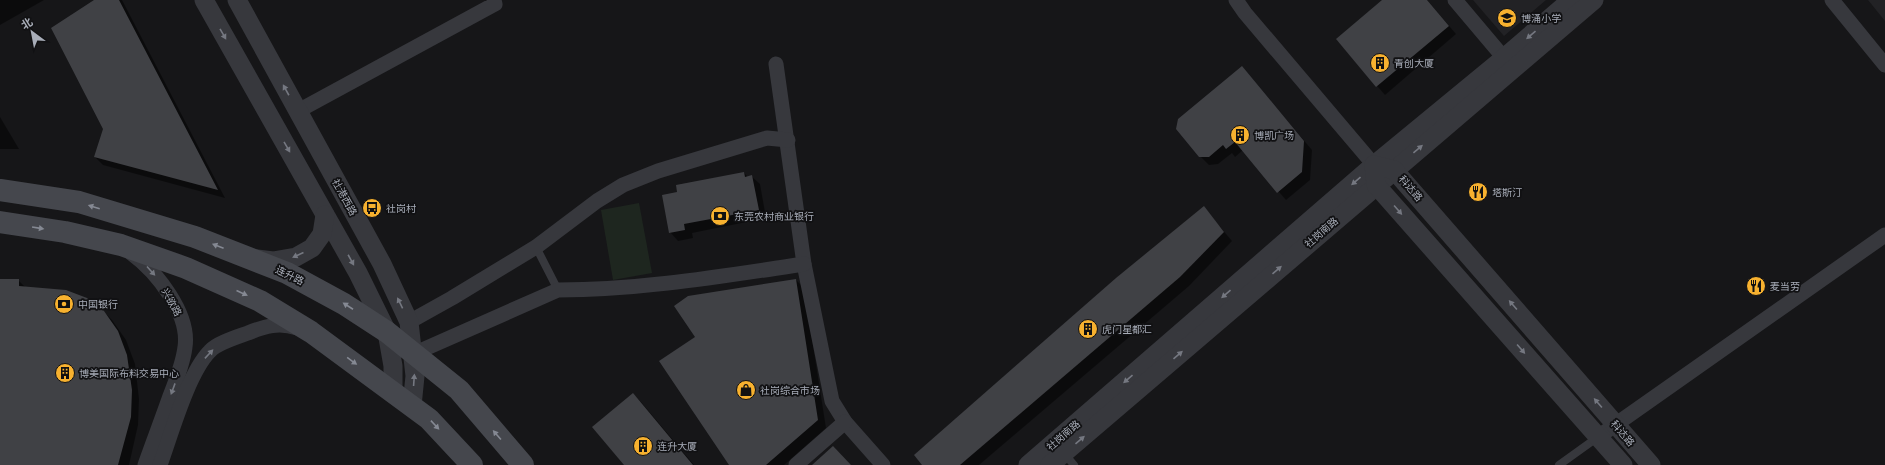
<svg xmlns="http://www.w3.org/2000/svg" width="1885" height="465" font-family="'PT Sans Narrow','Noto Sans SC',sans-serif">
  <style>
    .built { fill: #222225 }
    .green { fill: #1e261f }
    .shadow { fill: #0007 }
    .building { fill: #404145 }
    .lines { fill: none; stroke-linecap: round; stroke-linejoin: round }
    .service { stroke: #37383d; stroke-width: 8 }
    .minor { stroke: #37383d; stroke-width: 15 }
    .tertiary { stroke: #37383d; stroke-width: 19 }
    .secondary { stroke: #45474d; stroke-width: 22 }
    .oneway { fill: #757881 }
    .oneway2 { fill: #858993 }
    .labels { text-anchor: middle; stroke-width: 3.5; stroke-linejoin: round; paint-order: stroke }
    .poi-label { font-size: 10px; fill: #a8adb8; stroke: #111113; text-anchor: start }
    .street-label { font-size: 10px; fill: #a8adb8; stroke: #111113 }
  </style>
  <rect width="100%" height="100%" fill="#161618"/>
  <!-- built -->
  <g class="built">
    <polygon points="1473,0 1546,0 1504,36"/>
    <polygon points="1868,0 1885,0 1885,21"/>
  </g>
  <!-- green -->
  <polygon class="green" points="639,203 652,273 613,280 601,210"/>
  <!-- shadow -->
  <g class="shadow">
    <polygon points="0,0 44,0 0,25"/>
    <polygon points="96,0 122,0 225,198 103,165 95,157 104,129"/>
    <polygon points="1384,0 1427,0 1456,34 1385,95 1337,40"/>
    <polygon points="1242,68 1312,150 1310,180 1286,200 1243,150 1235,157 1232,153 1218,164 1209,165 1200,156"/>
    <polygon points="0,117 19,149 0,149"/>
    <polygon points="744,173 748,177 751,176 760,184 766,218 692,233 693,238 678,241 670,232 678,193 677,186"/>
    <polygon points="1204,208 1232,241 1189,286 979,465 924,465"/>
    <polygon points="0,280 18,280 26,288 104,312 112,320 126,340 135,364 139,399 138,425 129,465 0,465"/>
    <polygon points="796,280 804,288 826,428 784,465 731,465"/>
    <polygon points="633,394 641,402 694,465 625,465"/>
  </g>
  <!-- building -->
  <g class="building">
    <polygon points="94,0 119,0 218,190 94,157 103,129 51,28"/>
    <polygon points="1382,0 1427,0 1449,26 1376,87 1336,39"/>
    <polygon points="1242,66 1304,141 1302,172 1277,193 1235,142 1226,149 1223,145 1209,157 1199,157 1176,129 1178,119"/>
    <polygon points="744,172 745,177 752,175 759,210 684,224 685,230 669,233 662,195 677,192 676,185"/>
    <polygon points="1204,206 1224,232 1180,277 960,465 922,465 914,455 1116,278"/>
    <polygon points="0,279 19,279 19,286 66,290 87,298 104,311 118,331 127,355 132,390 131,417 118,465 0,465"/>
    <polygon points="796,279 818,420 766,465 729,465 659,361 695,337 674,306 688,296"/>
    <polygon points="633,393 693,465 624,465 592,427"/>
    <polygon points="833,446 851,465 812,465"/>
  </g>
  <g class="lines">
    <!-- service -->
    <g class="service">
      <polyline points="536,247 558,290"/>
      <polyline points="1063,452 1074,465"/>
      <polyline points="1559,465 1598,437"/>
    </g>
    <!-- minor -->
    <g class="minor">
      <polyline points="1236,0 1245,13 1374,165"/>
      <polyline points="1455,0 1504,58"/>
      <polyline points="1832,0 1885,65"/>
      <polyline points="776,64 804,264 832,401 845,422 883,465"/>
      <polyline points="298,111 495,4 494,0"/>
      <path d="M 131,253 C 157,272 190,314 185,347 C 183,364 176,381 170,396 C 162,419 153,442 145,465"/>
      <polyline points="409,322 452,298 536,247 597,201 623,185 658,171 767,138 788,140"/>
      <path d="M 413,354 L 558,290 C 641,290 723,276 804,264"/>
      <polyline points="1598,437 1885,235"/>
      <path d="M 160,465 C 171,435 188,373 210,351 C 217,343 237,337 248,333 C 265,326 279,322 297,328"/>
      <polyline points="796,465 845,422"/>
    </g>
    <!-- tertiary -->
    <g class="tertiary">
      <polyline points="204,0 358,273 387,332 393,366 393,392"/>
      <polyline points="237,0 382,264 409,322 415,376 412,406"/>
      <polyline points="257,259 273,261 296,257 312,248 322,234 325,215"/>
      <polyline points="1028,465 1374,165 1504,58 1571,0"/>
      <polyline points="1050,465 1594,0"/>
      <polyline points="1623,465 1376,185 1374,165 1394,170 1651,465"/>
    </g>
    <!-- secondary -->
    <g class="secondary">
      <polyline points="0,190 79,202 195,237 287,273 344,304 387,332 459,390 523,465"/>
      <polyline points="0,222 65,232 121,245 186,268 260,301 311,332 429,419 472,465"/>
    </g>
  </g>
  <!-- one-way arrows -->
  <defs><path id="oneway-solid" d="M-6-.8H1V-3.2L6.5 0L1 3.2V.8H-6Z"/></defs>
  <g class="oneway">
    <use href="#oneway-solid" transform="translate(223 34) rotate(60)"/>
    <use href="#oneway-solid" transform="translate(1531 35) rotate(139)"/>
    <use href="#oneway-solid" transform="translate(286 90) rotate(-119)"/>
    <use href="#oneway-solid" transform="translate(287 147) rotate(60)"/>
    <use href="#oneway-solid" transform="translate(1418 149) rotate(-40)"/>
    <use href="#oneway-solid" transform="translate(1356 181) rotate(139)"/>
    <use href="#oneway-solid" transform="translate(1398 210) rotate(49)"/>
    <use href="#oneway-solid" transform="translate(298 255) rotate(156)"/>
    <use href="#oneway-solid" transform="translate(351 260) rotate(61)"/>
    <use href="#oneway-solid" transform="translate(1277 270) rotate(-41)"/>
    <use href="#oneway-solid" transform="translate(151 271) rotate(48)"/>
    <use href="#oneway-solid" transform="translate(1226 294) rotate(139)"/>
    <use href="#oneway-solid" transform="translate(400 303) rotate(-116)"/>
    <use href="#oneway-solid" transform="translate(1513 305) rotate(-131)"/>
    <use href="#oneway-solid" transform="translate(1521 349) rotate(49)"/>
    <use href="#oneway-solid" transform="translate(209 354) rotate(-47)"/>
    <use href="#oneway-solid" transform="translate(1178 355) rotate(-41)"/>
    <use href="#oneway-solid" transform="translate(1128 379) rotate(139)"/>
    <use href="#oneway-solid" transform="translate(414 380) rotate(-86)"/>
    <use href="#oneway-solid" transform="translate(173 389) rotate(110)"/>
    <use href="#oneway-solid" transform="translate(1598 403) rotate(-131)"/>
    <use href="#oneway-solid" transform="translate(1080 440) rotate(-41)"/>
  </g>
  <g class="oneway2">
    <use href="#oneway-solid" transform="translate(94 207) rotate(-163)"/>
    <use href="#oneway-solid" transform="translate(38 228) rotate(9)"/>
    <use href="#oneway-solid" transform="translate(218 246) rotate(-159)"/>
    <use href="#oneway-solid" transform="translate(242 293) rotate(24)"/>
    <use href="#oneway-solid" transform="translate(348 306) rotate(-147)"/>
    <use href="#oneway-solid" transform="translate(352 361) rotate(36)"/>
    <use href="#oneway-solid" transform="translate(435 425) rotate(47)"/>
    <use href="#oneway-solid" transform="translate(497 435) rotate(-131)"/>
  </g>
  <!-- icons -->
  <defs>
    <symbol id="school-disc" viewBox="-11 -11 22 22"><circle r="9.5" fill="#f7b12f" stroke="#111113"/><path d="M0-5L7-2L0 1L-7-2ZM-4 1L0 2.5L4 1V4Q0 6-4 4Z" fill="#111"/></symbol>
    <symbol id="building-disc" viewBox="-11 -11 22 22"><circle r="9.5" fill="#f7b12f" stroke="#111113"/><path d="M-4-6H4V6H1V3H-1V6H-4ZM-2.5-4.3h1.7v1.8h-1.7ZM.8-4.3h1.7v1.8H.8ZM-2.5-1h1.7V.8h-1.7ZM.8-1h1.7V.8H.8Z" fill="#111"/></symbol>
    <symbol id="restaurant-disc" viewBox="-11 -11 22 22"><circle r="9.5" fill="#f7b12f" stroke="#111113"/><path d="M-5-6h1v4h1v-4h1v4h1v-4h1v5L-1.5 .5V6h-2V.5L-5-1ZM5-6V6H3V1.5H1.5Q1.5-4 5-6Z" fill="#111"/></symbol>
    <symbol id="bus-disc" viewBox="-11 -11 22 22"><circle r="9.5" fill="#f7b12f" stroke="#111113"/><path d="M-5-6H5V4H4V6H2V4H-2V6H-4V4H-5ZM-3.5-4V0h7V-4ZM-3.5 1.2v1.5H-2V1.2ZM2 1.2v1.5H3.5V1.2Z" fill="#111"/></symbol>
    <symbol id="bank-disc" viewBox="-11 -11 22 22"><circle r="9.5" fill="#f7b12f" stroke="#111113"/><path d="M-6-4H6V4H-6ZM0-2.3a2.3 2.3 0 1 0 0 4.6a2.3 2.3 0 1 0 0-4.6Z" fill="#111"/></symbol>
    <symbol id="shop-disc" viewBox="-11 -11 22 22"><circle r="9.5" fill="#f7b12f" stroke="#111113"/><path d="M-5-2.5h2.3a2.7 3.5 0 0 1 5.4 0H5L5.5 6h-11ZM-1.5-2.5h3a1.5 2.3 0 0 0-3 0Z" fill="#111"/></symbol>
  </defs>
  <g fill-rule="evenodd">
    <use href="#school-disc" x="1496" y="7" width="22" height="22"/>
    <use href="#building-disc" x="1369" y="52" width="22" height="22"/>
    <use href="#building-disc" x="1229" y="124" width="22" height="22"/>
    <use href="#restaurant-disc" x="1467" y="181" width="22" height="22"/>
    <use href="#bus-disc" x="361" y="197" width="22" height="22"/>
    <use href="#bank-disc" x="709" y="205" width="22" height="22"/>
    <use href="#restaurant-disc" x="1745" y="275" width="22" height="22"/>
    <use href="#bank-disc" x="53" y="293" width="22" height="22"/>
    <use href="#building-disc" x="1077" y="318" width="22" height="22"/>
    <use href="#building-disc" x="54" y="362" width="22" height="22"/>
    <use href="#shop-disc" x="735" y="379" width="22" height="22"/>
    <use href="#building-disc" x="632" y="435" width="22" height="22"/>
  </g>
  <g class="labels">
    <!-- poi labels -->
    <g class="poi-label">
      <text x="1521" y="22">博涌小学</text>
      <text x="1394" y="67">青创大厦</text>
      <text x="1254" y="139">博凯广场</text>
      <text x="1492" y="196">塔斯汀</text>
      <text x="386" y="212">社岗村</text>
      <text x="734" y="220">东莞农村商业银行</text>
      <text x="1770" y="290">麦当劳</text>
      <text x="78" y="308">中国银行</text>
      <text x="1102" y="333">虎门星都汇</text>
      <text x="79" y="377">博美国际布料交易中心</text>
      <text x="760" y="394">社岗综合市场</text>
      <text x="657" y="450">连升大厦</text>
    </g>
    <!-- street labels -->
    <g class="street-label">
      <text transform="translate(1411 188) rotate(49)" y="4">科达路</text>
      <text transform="translate(345 197) rotate(61)" y="4">社港西路</text>
      <text transform="translate(1321 232) rotate(-41)" y="4">社岗南路</text>
      <text transform="translate(290 275) rotate(26)" y="4">连升路</text>
      <text transform="translate(172 302) rotate(61)" y="4">兴欲路</text>
      <text transform="translate(1623 433) rotate(50)" y="4">科达路</text>
      <text transform="translate(1063 435) rotate(-41)" y="4">社岗南路</text>
    </g>
  </g>
  <!-- north arrow -->
  <g transform="translate(32 32) rotate(328)" stroke="#111113" stroke-width="3" paint-order="stroke">
  <path d="M0-3L7 15L0 10L-7 15Z" fill="#a8adb8"/>
  <text y="-6" font-size="11" font-weight="bold" text-anchor="middle" fill="#a8adb8">北</text>
  </g>
</svg>
